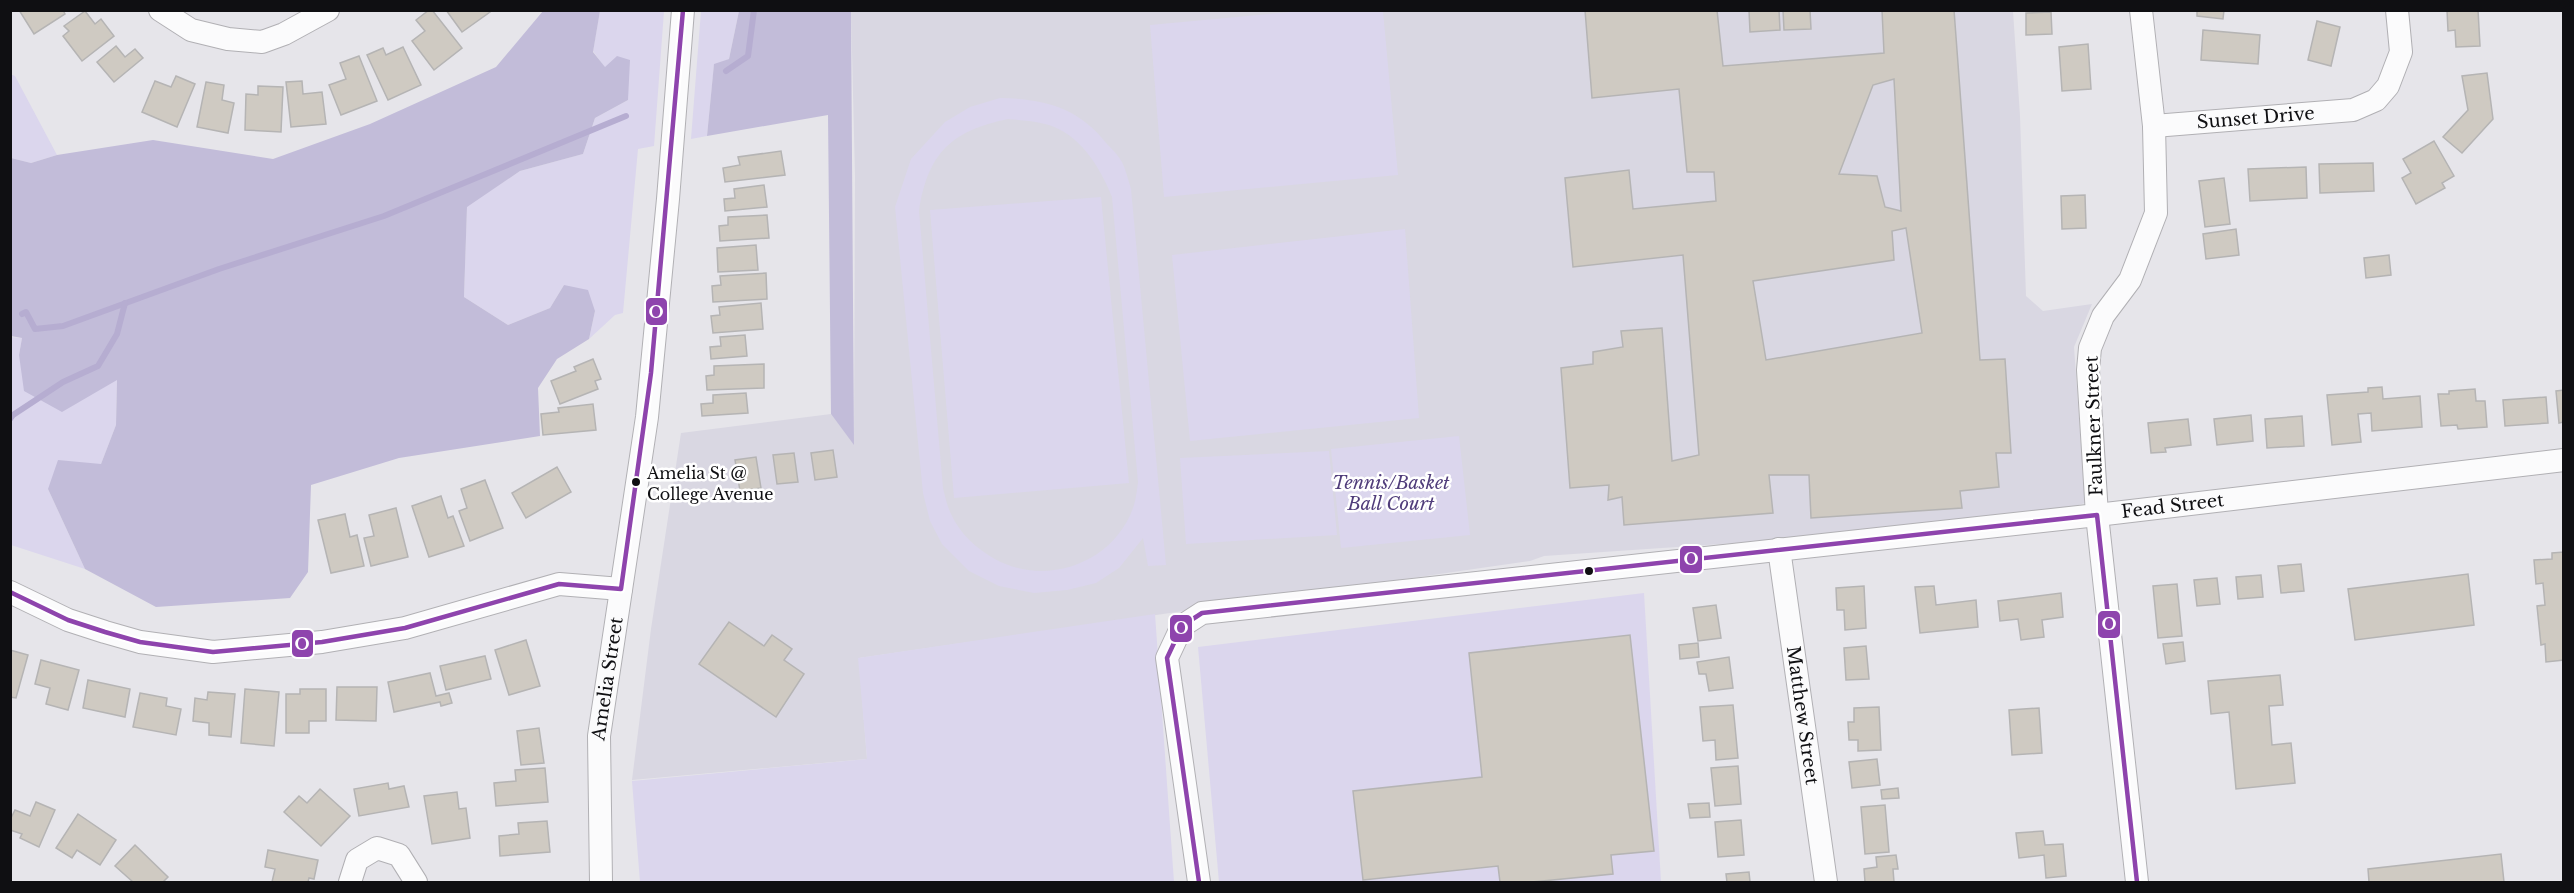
<svg xmlns="http://www.w3.org/2000/svg" width="2574" height="893" font-family="'Libre Baskerville',serif">
  <style>
    .built { fill: #d9d7e2 }
    .green { fill: #dbd6ed; fill-rule: evenodd }
    .forest { fill: #c2bcd9 }
    .lines { fill: none; stroke-linecap: round; stroke-linejoin: round }
    .stream { stroke: #b6add1; stroke-width: 6 }
    .building { fill: #cfcac2; stroke: #b5b4b4; stroke-width: 1.5; fill-rule: evenodd }
    .minor-casing { stroke: #b1b0b4; stroke-width: 24 }
    .minor { stroke: #fbfbfc; stroke-width: 22 }
    .bus-1-casing { stroke: #fff; stroke-width: 9 }
    .bus-1 { stroke: #8e44ad; stroke-width: 4.5 }
    .bus-dot { fill: #0f0f12; stroke: #fff; stroke-width: 2 }
    .labels { text-anchor: middle; stroke-width: 5; stroke-linejoin: round; paint-order: stroke }
    .bus-label { font-size: 16px; fill: #0f0f12; stroke: #fff; text-anchor: start }
    .street-label { font-size: 18px; fill: #0f0f12; stroke: #fff }
    .park-label { font-size: 18px; font-style: italic; fill: #503d7b; stroke: #fff }
    .line-badge { stroke: #fff; stroke-width: 2 }
    .badge-label { font-size: 16px; text-anchor: middle; font-weight: bold; fill: #fff }
  </style>
  <rect width="100%" height="100%" fill="#e6e5ea"/>
  <!-- built -->
  <polygon class="built" points="851,11 2013,11 2020,116 2026,296 2043,311 2092,304 2074,347 2085,503 2015,524 1544,556 1530,561 859,658 867,759 632,780 651,629 681,433 831,414 854,444 855,176"/>
  <!-- green -->
  <g class="green">
    <polygon points="600,11 664,11 654,146 638,149 623,313 615,315 589,339 595,311 564,285 550,308 508,325 464,297 467,206 520,171 583,154 595,118 628,100 593,51"/>
    <polygon points="701,11 739,11 729,59 714,65 707,136 691,139"/>
    <polygon points="1301,11 1383,11 1398,175 1164,197 1150,25"/>
    <polygon points="10,74 15,76 57,155 31,163 11,158"/>
    <path d="M 1000,98 C 1045,99 1078,107 1107,144 C 1112,149 1118,155 1122,162 C 1126,170 1128,180 1131,189 L 1166,565 L 1148,566 L 1143,538 L 1119,568 L 1096,583 L 1067,590 L 1034,593 L 999,586 L 969,571 L 942,544 L 930,521 L 923,493 L 895,207 L 911,159 L 945,122 L 970,107 ZM 1008,119 C 1020,120 1034,121 1045,124 C 1079,132 1100,167 1112,197 L 1138,482 C 1137,490 1136,498 1134,505 C 1116,562 1047,588 995,559 C 977,549 960,534 951,514 C 947,506 945,496 943,488 L 919,211 C 928,153 951,131 1008,119 Z"/>
    <polygon points="1101,197 1129,483 954,498 930,210"/>
    <polygon points="1405,229 1419,418 1190,441 1172,255"/>
    <polygon points="10,337 22,338 19,355 117,380 116,425 101,464 48,489 85,569 11,545"/>
    <polygon points="1459,436 1470,535 1341,548 1331,449"/>
    <polygon points="1329,451 1337,535 1186,544 1180,458"/>
    <polygon points="1644,593 1661,882 1219,882 1198,647"/>
    <polygon points="1155,614 1174,882 640,882 632,781 867,759 858,658"/>
  </g>
  <!-- forest -->
  <g class="forest">
    <polygon points="543,11 600,11 593,52 605,67 617,56 630,60 628,100 595,118 583,154 520,171 467,207 464,297 508,325 550,308 564,285 588,290 595,311 589,339 557,359 538,388 540,436 399,458 311,485 308,572 290,598 156,607 85,569 48,489 58,460 101,464 116,425 117,380 62,412 24,391 19,355 22,338 11,336 11,158 31,163 57,155 153,140 273,159 370,124 496,67"/>
    <polygon points="739,11 851,11 854,445 831,414 828,115 707,136 714,64 729,59"/>
  </g>
  <g class="lines">
    <!-- stream -->
    <g class="stream">
      <polyline points="726,71 748,56 754,10"/>
      <polyline points="22,314 26,312 35,329 63,326 219,269 384,216 626,116"/>
      <polyline points="10,419 13,415 63,382 98,366 117,334 125,303"/>
    </g>
  </g>
  <!-- building -->
  <g class="building">
    <polygon points="19,10 63,10 65,14 34,34"/>
    <polygon points="429,10 432,10 462,48 434,70 412,41 425,31 416,20"/>
    <polygon points="446,10 489,10 490,12 462,32"/>
    <path d="M 1585,10 L 1717,10 L 1723,66 L 1884,53 L 1882,10 L 1954,10 L 1980,360 L 2005,359 L 2011,453 L 1996,453 L 1999,487 L 1960,491 L 1962,508 L 1811,518 L 1809,475 L 1769,475 L 1773,513 L 1624,525 L 1622,497 L 1608,500 L 1609,485 L 1570,488 L 1561,368 L 1593,364 L 1593,352 L 1623,347 L 1621,331 L 1662,328 L 1672,461 L 1699,455 L 1683,255 L 1573,267 L 1565,178 L 1629,170 L 1633,209 L 1716,201 L 1714,172 L 1687,172 L 1679,89 L 1592,98 ZM 1894,79 L 1901,211 L 1885,207 L 1877,176 L 1839,174 L 1873,85 ZM 1906,228 L 1922,333 L 1766,360 L 1753,281 L 1894,260 L 1892,231 Z"/>
    <polygon points="1749,10 1779,10 1780,30 1750,32"/>
    <polygon points="1783,10 1810,10 1811,29 1784,30"/>
    <polygon points="2197,10 2224,10 2223,19 2197,16"/>
    <polygon points="2447,10 2478,10 2480,46 2456,47 2455,30 2448,31"/>
    <polygon points="85,11 95,24 101,19 114,36 82,61 63,36 69,31 64,26"/>
    <polygon points="2051,12 2052,34 2026,35 2026,13"/>
    <polygon points="2317,21 2340,27 2331,66 2308,60"/>
    <polygon points="2203,30 2260,35 2258,64 2201,60"/>
    <polygon points="2088,44 2091,89 2062,91 2059,47"/>
    <polygon points="116,46 125,57 135,49 143,58 114,82 97,62"/>
    <polygon points="403,47 421,85 388,100 367,55 383,48 386,55"/>
    <polygon points="359,56 377,101 341,115 329,85 346,79 340,63"/>
    <polygon points="2487,73 2493,119 2462,153 2443,137 2468,110 2462,76"/>
    <polygon points="176,76 195,84 177,127 142,112 155,81 171,87"/>
    <polygon points="302,81 303,94 322,92 326,124 291,127 286,82"/>
    <polygon points="206,82 224,85 222,100 234,103 228,133 197,127"/>
    <polygon points="258,86 283,87 281,132 245,130 246,94 258,95"/>
    <polygon points="2434,141 2454,176 2442,183 2445,188 2416,204 2402,178 2411,173 2403,159"/>
    <polygon points="781,151 785,175 725,182 723,168 740,165 738,157"/>
    <polygon points="2373,163 2374,191 2320,193 2319,164"/>
    <polygon points="2306,167 2307,198 2250,201 2248,169"/>
    <polygon points="2224,178 2230,224 2205,227 2199,181"/>
    <polygon points="764,185 767,207 725,211 724,199 735,198 734,189"/>
    <polygon points="2085,195 2086,228 2062,229 2061,196"/>
    <polygon points="767,215 769,238 720,241 719,226 728,225 728,217"/>
    <polygon points="2236,229 2239,255 2206,259 2203,234"/>
    <polygon points="756,245 758,270 718,272 717,248"/>
    <polygon points="2389,255 2391,275 2366,278 2364,258"/>
    <polygon points="766,273 767,299 713,302 712,286 721,285 720,276"/>
    <polygon points="761,303 763,329 713,333 711,316 720,315 719,307"/>
    <polygon points="745,335 747,356 711,359 710,347 721,346 720,337"/>
    <polygon points="593,359 601,379 595,381 598,389 560,404 551,381 576,371 574,367"/>
    <polygon points="764,364 764,388 707,390 706,376 714,375 714,366"/>
    <polygon points="2382,387 2383,399 2420,396 2422,427 2372,431 2371,413 2358,414 2361,442 2332,445 2327,395 2368,392 2368,388"/>
    <polygon points="2475,389 2476,401 2485,401 2487,427 2458,429 2457,425 2441,426 2438,394 2449,394 2449,391"/>
    <polygon points="2564,390 2564,422 2559,423 2556,391"/>
    <polygon points="746,393 748,413 702,416 701,404 713,403 713,395"/>
    <polygon points="2546,397 2548,423 2505,426 2503,400"/>
    <polygon points="593,404 596,430 543,435 541,414 559,412 558,408"/>
    <polygon points="2251,415 2253,441 2217,445 2214,419"/>
    <polygon points="2302,416 2304,446 2267,448 2265,419"/>
    <polygon points="2188,419 2191,445 2165,448 2166,452 2151,453 2148,423"/>
    <polygon points="833,450 837,477 815,480 811,453"/>
    <polygon points="794,453 798,482 777,484 773,455"/>
    <polygon points="756,457 761,488 740,491 735,460"/>
    <polygon points="557,467 571,492 526,518 512,493"/>
    <polygon points="485,480 503,528 470,541 459,511 467,508 461,489"/>
    <polygon points="441,496 448,518 453,516 464,546 429,557 412,506"/>
    <polygon points="396,508 408,557 371,566 364,538 374,536 369,515"/>
    <polygon points="345,514 350,537 357,535 364,566 331,573 318,520"/>
    <polygon points="2564,552 2564,660 2546,662 2545,644 2541,645 2537,606 2545,605 2543,583 2536,584 2534,560 2552,559 2552,553"/>
    <polygon points="2301,564 2304,591 2281,593 2278,566"/>
    <polygon points="2468,574 2474,625 2355,640 2348,589"/>
    <polygon points="2261,575 2263,597 2238,599 2236,577"/>
    <polygon points="2217,578 2220,604 2197,606 2194,580"/>
    <polygon points="2177,584 2182,636 2158,638 2153,586"/>
    <polygon points="1864,586 1866,628 1845,630 1844,610 1837,610 1836,588"/>
    <polygon points="1934,586 1936,605 1976,600 1978,627 1920,633 1915,587"/>
    <polygon points="2061,593 2063,617 2042,620 2044,637 2021,640 2018,619 2000,621 1998,601"/>
    <polygon points="1716,605 1721,638 1698,641 1693,608"/>
    <polygon points="729,622 764,646 772,635 792,649 784,660 804,674 776,717 699,664"/>
    <polygon points="1630,635 1654,851 1611,855 1613,874 1532,882 1500,882 1498,866 1363,880 1353,791 1482,777 1469,653"/>
    <polygon points="526,640 540,686 509,695 495,650"/>
    <polygon points="2183,642 2185,661 2166,664 2163,644"/>
    <polygon points="1698,643 1699,657 1680,659 1679,645"/>
    <polygon points="1866,646 1869,679 1846,680 1844,648"/>
    <polygon points="10,650 28,655 16,698 10,697"/>
    <polygon points="485,656 491,679 446,690 440,666"/>
    <polygon points="1729,657 1733,688 1709,691 1706,674 1699,674 1697,662"/>
    <polygon points="41,660 79,670 68,710 46,704 50,688 35,684"/>
    <polygon points="430,673 436,696 449,693 452,703 441,706 440,702 394,712 388,682"/>
    <polygon points="2280,675 2283,705 2269,706 2272,745 2291,743 2295,783 2236,789 2229,712 2211,714 2208,681"/>
    <polygon points="88,680 130,689 125,717 83,708"/>
    <polygon points="337,687 377,687 376,721 336,720"/>
    <polygon points="245,689 279,692 274,746 241,743"/>
    <polygon points="300,689 326,689 326,721 309,721 309,733 286,733 286,694 300,694"/>
    <polygon points="208,692 235,694 231,737 209,735 209,723 193,721 195,698 207,700"/>
    <polygon points="140,693 167,698 166,706 181,709 176,735 133,727"/>
    <polygon points="1733,705 1738,758 1716,760 1715,740 1703,741 1700,707"/>
    <polygon points="1879,707 1881,750 1858,751 1858,740 1849,740 1848,722 1854,722 1854,708"/>
    <polygon points="2039,708 2042,753 2012,755 2009,710"/>
    <polygon points="539,728 544,763 521,765 517,731"/>
    <polygon points="1877,759 1880,785 1852,788 1849,762"/>
    <polygon points="1738,766 1741,804 1715,806 1711,768"/>
    <polygon points="545,768 548,802 496,806 494,783 516,781 515,770"/>
    <polygon points="388,783 389,789 404,786 409,807 359,816 354,789"/>
    <polygon points="1898,788 1899,798 1882,799 1881,790"/>
    <polygon points="320,789 350,816 321,846 284,812 299,796 307,803"/>
    <polygon points="457,792 459,809 466,808 470,838 432,844 424,796"/>
    <polygon points="36,802 55,810 39,847 20,838 22,834 10,830 10,820 15,810 30,816"/>
    <polygon points="1709,803 1710,817 1690,818 1688,804"/>
    <polygon points="1885,805 1889,852 1865,854 1861,807"/>
    <polygon points="78,814 116,840 100,865 77,850 72,858 56,848"/>
    <polygon points="1741,820 1744,855 1718,857 1715,822"/>
    <polygon points="547,821 550,852 500,856 499,836 519,834 518,823"/>
    <polygon points="2043,831 2045,845 2063,844 2066,876 2046,878 2044,855 2019,858 2016,833"/>
    <polygon points="135,845 168,877 163,882 133,882 115,866"/>
    <polygon points="268,850 318,860 314,879 309,878 308,882 272,882 275,869 265,867"/>
    <polygon points="2501,854 2504,882 2369,882 2368,869"/>
    <polygon points="1896,855 1898,869 1893,869 1894,882 1865,882 1864,869 1877,867 1876,857"/>
    <polygon points="1749,872 1750,882 1727,882 1726,874"/>
  </g>
  <g class="lines">
    <defs>
      <g id="minor">
        <polyline points="160,10 191,30 228,39 262,42 284,34 328,10"/>
        <path id="s1" d="M 2154,126 L 2353,110 L 2376,100 L 2388,86 L 2401,52 L 2397,10"/>
        <path id="s2" d="M 1779,549 L 1826,882"/>
        <polyline points="10,592 68,620 105,632 140,642 213,652 322,642 405,628 559,584 621,589"/>
        <polyline points="350,882 357,860 377,848 399,855 416,882"/>
        <path id="s3" d="M 601,882 L 599,736 L 647,417 L 668,199 L 683,10"/>
        <path id="s4" d="M 1199,882 L 1167,658 L 1182,626 L 1202,613 L 2097,515 L 2564,460"/>
        <polyline points="2137,882 2097,515 2088,370 2090,348 2103,316 2130,280 2156,213 2154,126 2141,10"/>
      </g>
    </defs>
    <!-- minor casing -->
    <use href="#minor" class="minor-casing"/>
    <!-- minor -->
    <use href="#minor" class="minor"/>
    <defs>
      <g id="bus-1">
        <polyline points="10,592 68,620 105,632 140,642 213,652 322,642 405,628 559,584 621,589 651,373 683,10"/>
        <polyline points="1199,882 1167,658 1182,626 1202,613 2097,515 2137,882"/>
      </g>
    </defs>
    <!-- bus-1 casing -->
    <use href="#bus-1" class="bus-1-casing"/>
    <!-- bus-1 -->
    <use href="#bus-1" class="bus-1"/>
  </g>
  <!-- markers -->
  <g class="bus-dot">
    <circle cx="636" cy="482" r="5"/>
    <circle cx="1589" cy="571" r="5"/>
  </g>
  <g class="labels">
    <!-- bus labels -->
    <g class="bus-label">
      <text x="647" y="479">Amelia St @<tspan x="647" dy="21">College Avenue</tspan></text>
    </g>
    <!-- street labels -->
    <g class="street-label">
      <text dy="6" stroke="none"><textPath href="#s1" startOffset="102">Sunset Drive</textPath></text>
      <text transform="translate(2094 426) rotate(-92)" y="6">Faulkner Street</text>
      <text dy="6" stroke="none"><textPath href="#s4" startOffset="1262">Fead Street</textPath></text>
      <text dy="6" stroke="none"><textPath href="#s3" startOffset="204">Amelia Street</textPath></text>
      <text dy="6" stroke="none"><textPath href="#s2" startOffset="168">Matthew Street</textPath></text>
    </g>
    <!-- park labels -->
    <g class="park-label">
      <text x="1391" y="489">Tennis/Basket<tspan x="1391" dy="21">Ball Court</tspan></text>
    </g>
  </g>
  <g class="line-badge">
    <rect x="645" y="297" width="23" height="29" rx="6" fill="#8e44ad"/>
    <rect x="1679" y="545" width="24" height="29" rx="6" fill="#8e44ad"/>
    <rect x="2097" y="610" width="24" height="29" rx="6" fill="#8e44ad"/>
    <rect x="1169" y="614" width="24" height="29" rx="6" fill="#8e44ad"/>
    <rect x="291" y="629" width="23" height="29" rx="6" fill="#8e44ad"/>
  </g>
  <g class="badge-label">
    <text x="656" y="318">O</text>
    <text x="1691" y="565">O</text>
    <text x="2109" y="630">O</text>
    <text x="1181" y="634">O</text>
    <text x="302" y="650">O</text>
  </g>
  <!-- border -->
  <rect width="2574" height="893" fill="none" stroke="#0f0f12" stroke-width="24"/>
</svg>
